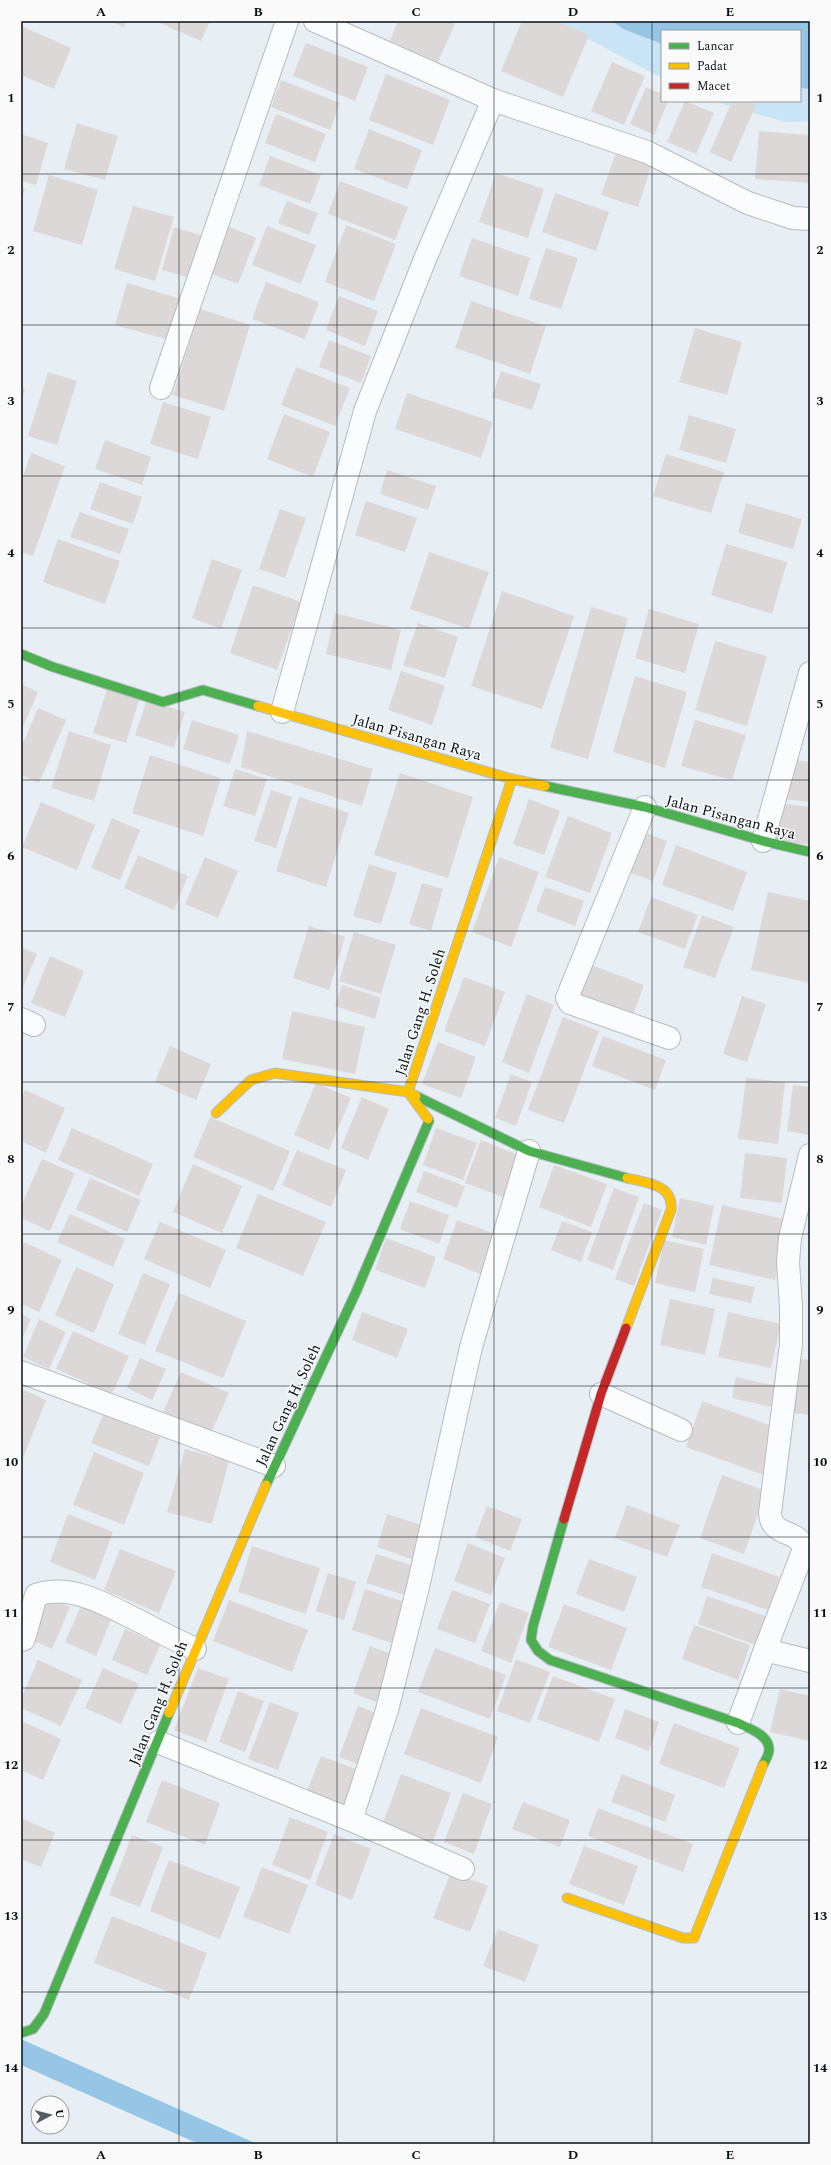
<svg xmlns="http://www.w3.org/2000/svg" width="831" height="2165" font-family="Spectral,serif">
  <style>
    .green { fill: #c9e4f7 }
    .water { fill: #96c5e6 }
    .building { fill: #ddd8d8 }
    .lines { fill: none; stroke-linecap: round; stroke-linejoin: round }
    .street-casing { stroke: #b4bdc4; stroke-width: 24 }
    .fast-casing { stroke: #b4bdc4; stroke-width: 11 }
    .slow-casing { stroke: #b4bdc4; stroke-width: 11 }
    .jam-casing { stroke: #b4bdc4; stroke-width: 11 }
    .street { stroke: #fbfcfd; stroke-width: 22 }
    .fast { stroke: #4caf50; stroke-width: 9 }
    .slow { stroke: #ffc107; stroke-width: 9 }
    .jam { stroke: #c62828; stroke-width: 9 }
    .grid { fill: none; stroke: #040f17; stroke-width: 1; stroke-opacity: 0.55 }
    .labels { text-anchor: middle; stroke-width: 3; stroke-linejoin: round; paint-order: stroke }
    .street-label { font-size: 15px; fill: #040f17; stroke: #fafafa }
    .neatline { fill: none; stroke: #040f17; stroke-width: 1.5 }
    .grid-label { font-size: 13px; text-anchor: middle; font-weight: bold; fill: #040f17 }
  </style>
  <rect width="100%" height="100%" fill="#e7eef4"/>
  <!-- green -->
  <g class="green">
    <polygon points="554,21 612,21 623,29 662,44 662,78"/>
    <polygon points="800,88 810,89 810,121 785,122 713,101 800,101"/>
  </g>
  <!-- water -->
  <g class="water">
    <polygon points="612,21 810,21 810,89 800,88 800,31 662,31 662,44 623,29"/>
    <polygon points="21,2039 52,2053 257,2144 199,2144 21,2065"/>
  </g>
  <!-- building -->
  <g class="building">
    <polygon points="110,21 127,21 124,27"/>
    <polygon points="155,21 210,21 201,41"/>
    <polygon points="398,21 456,21 438,62 390,41"/>
    <polygon points="522,21 556,21 589,35 563,97 501,71"/>
    <polygon points="21,26 71,48 54,89 21,75"/>
    <polygon points="306,43 368,67 355,101 293,76"/>
    <polygon points="612,62 645,76 624,125 591,111"/>
    <polygon points="386,74 450,100 433,145 369,120"/>
    <polygon points="281,80 340,103 330,130 271,107"/>
    <polygon points="646,87 662,94 662,101 668,101 654,135 630,124"/>
    <polygon points="685,101 714,113 696,154 667,142"/>
    <polygon points="732,101 745,101 756,105 731,162 710,152"/>
    <polygon points="276,114 326,134 315,162 265,143"/>
    <polygon points="77,123 118,136 105,180 64,169"/>
    <polygon points="369,129 422,150 407,189 354,169"/>
    <polygon points="759,131 810,135 810,183 755,179"/>
    <polygon points="21,134 48,143 36,185 21,181"/>
    <polygon points="616,152 652,164 638,207 601,195"/>
    <polygon points="270,156 321,175 310,204 259,185"/>
    <polygon points="496,173 544,189 528,238 479,222"/>
    <polygon points="49,175 98,190 82,245 33,231"/>
    <polygon points="340,181 408,207 395,240 328,214"/>
    <polygon points="21,187 25,189 21,200"/>
    <polygon points="555,193 609,212 596,251 542,232"/>
    <polygon points="287,201 318,213 309,235 278,223"/>
    <polygon points="133,206 174,217 155,281 114,269"/>
    <polygon points="225,225 256,238 238,284 207,272"/>
    <polygon points="346,225 396,244 374,301 325,282"/>
    <polygon points="267,226 316,245 301,284 252,265"/>
    <polygon points="174,227 203,236 191,278 162,270"/>
    <polygon points="472,238 530,258 518,296 459,276"/>
    <polygon points="546,248 578,258 561,309 529,299"/>
    <polygon points="266,282 319,302 305,339 252,319"/>
    <polygon points="127,283 181,299 169,340 115,325"/>
    <polygon points="339,296 378,311 365,346 326,330"/>
    <polygon points="471,301 546,326 530,374 455,348"/>
    <polygon points="200,309 250,325 224,411 173,395"/>
    <polygon points="695,328 742,342 727,395 679,382"/>
    <polygon points="329,340 371,356 361,383 319,367"/>
    <polygon points="296,367 350,388 335,426 281,405"/>
    <polygon points="501,371 541,384 532,410 492,397"/>
    <polygon points="48,372 77,381 57,445 28,436"/>
    <polygon points="21,387 25,389 21,402"/>
    <polygon points="407,393 493,422 481,458 395,429"/>
    <polygon points="163,402 211,417 198,459 150,444"/>
    <polygon points="284,414 330,432 313,477 267,459"/>
    <polygon points="689,415 736,429 726,463 679,450"/>
    <polygon points="105,440 151,457 142,485 95,469"/>
    <polygon points="31,453 65,466 33,556 21,552 21,482"/>
    <polygon points="666,454 724,472 711,513 653,496"/>
    <polygon points="387,470 436,486 428,510 380,494"/>
    <polygon points="100,482 142,497 133,524 90,509"/>
    <polygon points="366,501 417,518 405,552 355,535"/>
    <polygon points="746,503 802,519 793,549 738,533"/>
    <polygon points="280,509 306,518 285,578 259,569"/>
    <polygon points="80,512 129,529 120,554 70,537"/>
    <polygon points="58,539 120,561 105,604 43,582"/>
    <polygon points="726,544 787,562 772,614 711,595"/>
    <polygon points="429,552 489,572 469,629 410,609"/>
    <polygon points="212,559 242,570 221,629 192,618"/>
    <polygon points="253,585 301,602 277,670 230,653"/>
    <polygon points="502,591 574,616 542,709 471,686"/>
    <polygon points="591,607 628,618 588,759 550,748"/>
    <polygon points="649,609 699,624 685,673 635,658"/>
    <polygon points="335,613 401,630 391,670 326,654"/>
    <polygon points="418,623 458,637 445,678 403,665"/>
    <polygon points="715,641 767,656 747,726 695,710"/>
    <polygon points="401,671 445,686 432,725 388,710"/>
    <polygon points="635,676 687,692 665,768 613,752"/>
    <polygon points="21,684 38,692 23,727 21,726"/>
    <polygon points="108,686 140,697 126,743 93,733"/>
    <polygon points="147,700 185,712 174,748 135,735"/>
    <polygon points="38,708 66,720 39,783 21,775 21,748"/>
    <polygon points="192,720 239,735 230,764 183,749"/>
    <polygon points="695,720 746,735 732,780 681,766"/>
    <polygon points="69,731 111,745 94,801 51,788"/>
    <polygon points="247,731 373,769 362,806 241,767"/>
    <polygon points="150,755 221,778 203,836 132,813"/>
    <polygon points="788,759 810,762 810,802 784,799"/>
    <polygon points="235,769 267,779 255,816 223,806"/>
    <polygon points="400,773 473,797 448,878 374,855"/>
    <polygon points="271,790 292,797 276,848 254,841"/>
    <polygon points="299,797 349,813 326,887 276,871"/>
    <polygon points="529,799 560,811 544,855 513,844"/>
    <polygon points="41,802 95,825 77,870 22,847"/>
    <polygon points="778,803 810,807 810,845 773,840"/>
    <polygon points="568,816 612,833 590,893 545,877"/>
    <polygon points="112,818 140,830 120,880 91,868"/>
    <polygon points="640,831 667,841 653,881 625,871"/>
    <polygon points="676,845 747,872 733,911 662,885"/>
    <polygon points="138,855 188,876 174,910 124,888"/>
    <polygon points="205,857 238,871 218,918 185,904"/>
    <polygon points="499,857 539,872 511,947 472,932"/>
    <polygon points="369,864 397,873 381,924 353,916"/>
    <polygon points="422,883 443,889 431,931 409,924"/>
    <polygon points="545,887 584,901 575,926 536,911"/>
    <polygon points="768,892 810,901 810,983 751,970"/>
    <polygon points="651,897 698,915 685,949 638,932"/>
    <polygon points="702,915 734,927 715,978 683,967"/>
    <polygon points="309,926 345,937 329,990 293,978"/>
    <polygon points="354,932 396,945 381,994 339,981"/>
    <polygon points="21,947 37,954 21,992"/>
    <polygon points="50,956 84,971 65,1017 31,1003"/>
    <polygon points="589,964 644,985 633,1015 577,994"/>
    <polygon points="464,977 505,992 485,1046 444,1031"/>
    <polygon points="342,985 381,998 375,1019 335,1006"/>
    <polygon points="527,994 554,1005 529,1073 502,1062"/>
    <polygon points="742,996 766,1004 747,1062 723,1054"/>
    <polygon points="292,1011 365,1027 355,1074 282,1059"/>
    <polygon points="563,1017 599,1031 564,1123 528,1110"/>
    <polygon points="603,1036 666,1060 655,1090 592,1066"/>
    <polygon points="438,1042 476,1057 461,1098 422,1084"/>
    <polygon points="170,1046 211,1064 196,1100 155,1082"/>
    <polygon points="511,1074 532,1082 516,1126 495,1118"/>
    <polygon points="746,1078 785,1082 778,1144 738,1139"/>
    <polygon points="316,1083 351,1098 329,1150 294,1135"/>
    <polygon points="793,1085 810,1087 810,1135 787,1131"/>
    <polygon points="25,1090 65,1108 46,1153 21,1141 21,1100"/>
    <polygon points="362,1097 389,1109 368,1160 341,1148"/>
    <polygon points="210,1117 290,1151 273,1191 193,1157"/>
    <polygon points="72,1128 153,1164 139,1196 58,1160"/>
    <polygon points="436,1128 477,1143 463,1180 423,1165"/>
    <polygon points="481,1140 521,1156 506,1198 465,1183"/>
    <polygon points="297,1150 346,1170 331,1207 282,1185"/>
    <polygon points="745,1153 787,1158 782,1203 740,1198"/>
    <polygon points="42,1159 75,1173 50,1231 21,1218 21,1206"/>
    <polygon points="193,1164 242,1186 222,1233 173,1212"/>
    <polygon points="554,1165 607,1184 591,1227 539,1207"/>
    <polygon points="424,1171 465,1186 457,1208 416,1192"/>
    <polygon points="90,1178 141,1200 127,1232 76,1209"/>
    <polygon points="614,1188 639,1197 613,1270 587,1260"/>
    <polygon points="258,1194 326,1222 303,1276 236,1248"/>
    <polygon points="680,1198 714,1206 706,1245 672,1237"/>
    <polygon points="410,1201 449,1215 439,1244 400,1229"/>
    <polygon points="644,1203 662,1210 634,1286 615,1279"/>
    <polygon points="722,1205 788,1220 775,1280 709,1265"/>
    <polygon points="70,1214 125,1239 113,1267 57,1242"/>
    <polygon points="457,1220 498,1235 483,1275 443,1259"/>
    <polygon points="562,1221 592,1232 581,1262 551,1250"/>
    <polygon points="160,1222 226,1250 210,1288 144,1259"/>
    <polygon points="386,1238 436,1257 425,1288 375,1270"/>
    <polygon points="664,1240 704,1249 695,1292 655,1283"/>
    <polygon points="24,1242 62,1260 39,1312 21,1304 21,1248"/>
    <polygon points="76,1267 114,1284 94,1333 55,1315"/>
    <polygon points="143,1273 170,1284 145,1345 118,1334"/>
    <polygon points="713,1278 755,1287 751,1303 709,1294"/>
    <polygon points="179,1293 246,1321 223,1378 155,1351"/>
    <polygon points="670,1299 715,1309 705,1355 660,1345"/>
    <polygon points="362,1312 408,1329 397,1358 352,1340"/>
    <polygon points="728,1312 781,1324 771,1368 718,1357"/>
    <polygon points="21,1314 31,1319 21,1341"/>
    <polygon points="39,1319 66,1332 49,1369 23,1357"/>
    <polygon points="73,1331 129,1356 112,1394 56,1369"/>
    <polygon points="140,1358 166,1369 152,1400 127,1388"/>
    <polygon points="798,1359 810,1360 810,1415 793,1413"/>
    <polygon points="181,1372 229,1393 211,1433 163,1412"/>
    <polygon points="736,1377 777,1386 772,1407 732,1398"/>
    <polygon points="21,1389 46,1400 21,1463"/>
    <polygon points="702,1401 780,1429 764,1475 686,1447"/>
    <polygon points="103,1415 160,1437 149,1466 91,1443"/>
    <polygon points="185,1449 229,1461 212,1524 167,1512"/>
    <polygon points="94,1452 144,1473 124,1525 73,1505"/>
    <polygon points="722,1475 766,1491 744,1554 700,1538"/>
    <polygon points="627,1505 680,1525 667,1557 615,1538"/>
    <polygon points="487,1506 522,1519 510,1551 475,1537"/>
    <polygon points="68,1514 113,1532 95,1580 50,1562"/>
    <polygon points="387,1514 431,1528 420,1562 377,1547"/>
    <polygon points="468,1543 505,1558 491,1595 454,1581"/>
    <polygon points="252,1546 320,1568 306,1614 238,1592"/>
    <polygon points="120,1549 176,1571 159,1613 104,1590"/>
    <polygon points="712,1553 780,1577 768,1610 701,1587"/>
    <polygon points="376,1554 417,1567 408,1596 366,1583"/>
    <polygon points="589,1559 637,1577 624,1612 576,1594"/>
    <polygon points="328,1573 356,1582 344,1620 316,1611"/>
    <polygon points="365,1589 408,1603 395,1644 352,1630"/>
    <polygon points="452,1590 490,1604 475,1643 437,1629"/>
    <polygon points="45,1596 70,1607 52,1649 26,1637"/>
    <polygon points="707,1596 771,1618 761,1647 698,1624"/>
    <polygon points="229,1600 308,1630 292,1672 213,1641"/>
    <polygon points="500,1602 529,1613 511,1663 481,1651"/>
    <polygon points="564,1604 627,1628 611,1670 548,1647"/>
    <polygon points="81,1606 111,1620 96,1656 65,1642"/>
    <polygon points="694,1625 750,1645 738,1680 682,1659"/>
    <polygon points="125,1629 160,1645 147,1675 112,1660"/>
    <polygon points="810,1639 810,1654 805,1652"/>
    <polygon points="370,1646 394,1655 376,1702 353,1693"/>
    <polygon points="435,1648 506,1675 490,1719 418,1692"/>
    <polygon points="516,1659 550,1672 530,1723 497,1711"/>
    <polygon points="38,1660 82,1680 61,1726 21,1708 21,1699"/>
    <polygon points="103,1668 139,1684 121,1724 85,1708"/>
    <polygon points="198,1668 229,1679 206,1742 174,1730"/>
    <polygon points="553,1676 615,1699 599,1742 537,1719"/>
    <polygon points="780,1689 810,1696 809,1741 770,1732"/>
    <polygon points="238,1691 264,1701 245,1752 219,1742"/>
    <polygon points="270,1702 299,1713 278,1770 248,1759"/>
    <polygon points="358,1706 383,1716 365,1767 339,1757"/>
    <polygon points="421,1708 498,1737 481,1783 404,1754"/>
    <polygon points="625,1709 659,1722 649,1751 615,1738"/>
    <polygon points="21,1721 61,1739 43,1780 21,1770"/>
    <polygon points="674,1723 740,1748 724,1788 659,1764"/>
    <polygon points="321,1756 361,1771 345,1814 304,1798"/>
    <polygon points="401,1774 451,1793 430,1850 380,1831"/>
    <polygon points="622,1774 675,1795 665,1822 611,1802"/>
    <polygon points="162,1780 220,1803 205,1845 146,1822"/>
    <polygon points="463,1793 492,1804 474,1854 444,1842"/>
    <polygon points="523,1802 570,1820 560,1847 512,1829"/>
    <polygon points="598,1808 693,1844 683,1872 588,1836"/>
    <polygon points="290,1817 328,1832 310,1880 272,1865"/>
    <polygon points="21,1818 55,1833 41,1867 21,1859"/>
    <polygon points="334,1834 371,1849 352,1900 315,1885"/>
    <polygon points="132,1835 163,1847 140,1907 109,1895"/>
    <polygon points="584,1846 638,1866 624,1905 569,1884"/>
    <polygon points="169,1860 240,1887 220,1939 150,1911"/>
    <polygon points="262,1867 308,1885 289,1934 243,1917"/>
    <polygon points="451,1872 488,1886 470,1932 433,1918"/>
    <polygon points="112,1916 207,1953 189,2000 94,1963"/>
    <polygon points="498,1929 539,1945 525,1982 483,1966"/>
  </g>
  <g class="lines">
    <defs>
      <g id="street">
        <polyline points="315,21 493,100 647,152 748,203 793,218 810,219"/>
        <polyline points="161,388 287,21"/>
        <polyline points="282,712 365,411 425,259 493,100"/>
        <polyline points="645,807 567,998 570,1003 669,1038"/>
        <polyline points="763,841 810,673"/>
        <polyline points="21,1019 34,1025"/>
        <path d="M 810,1155 L 790,1238 L 788,1262 L 791,1307 L 791,1344 L 770,1513 C 771,1538 799,1528 804,1549 L 765,1650 L 810,1661"/>
        <polyline points="21,1372 274,1466"/>
        <polyline points="601,1394 681,1430"/>
        <path d="M 21,1640 L 24,1639 L 36,1595 C 72,1583 106,1605 137,1620 C 156,1630 176,1640 195,1649"/>
        <polyline points="738,1723 765,1650"/>
        <polyline points="158,1742 351,1820 463,1869"/>
        <polyline points="351,1820 387,1710 418,1587 471,1347 529,1151"/>
      </g>
      <g id="fast">
        <polyline points="21,654 53,667 163,702 203,690 258,706"/>
        <polyline points="545,786 645,807 763,841 810,852"/>
        <polyline points="416,1096 529,1151 627,1178"/>
        <polyline points="266,1485 356,1292 429,1121 428,1119"/>
        <path d="M 564,1519 L 533,1626 L 531,1640 L 538,1651 L 550,1660 L 738,1723 C 748,1728 770,1735 769,1750 C 769,1755 765,1761 763,1765"/>
        <polyline points="21,2033 33,2029 44,2014 169,1713"/>
      </g>
      <g id="slow">
        <polyline points="258,706 512,779 545,786"/>
        <polyline points="216,1113 251,1080 275,1073 408,1092 416,1096"/>
        <polyline points="428,1119 408,1092 512,779"/>
        <path d="M 626,1328 L 671,1210 C 674,1184 646,1183 627,1178"/>
        <polyline points="169,1713 266,1485"/>
        <polyline points="567,1898 683,1938 694,1938 763,1765"/>
      </g>
      <polyline id="jam" points="564,1519 601,1394 626,1328"/>
    </defs>
    <!-- street casing -->
    <use href="#street" class="street-casing"/>
    <!-- fast casing -->
    <use href="#fast" class="fast-casing"/>
    <!-- slow casing -->
    <use href="#slow" class="slow-casing"/>
    <!-- jam casing -->
    <use href="#jam" class="jam-casing"/>
    <!-- street -->
    <use href="#street" class="street"/>
    <!-- fast -->
    <use href="#fast" class="fast"/>
    <!-- slow -->
    <use href="#slow" class="slow"/>
    <!-- jam -->
    <use href="#jam" class="jam"/>
  </g>
  <!-- grid -->
  <path class="grid" d="M 179,21 L 179,2144M 337,21 L 337,2144M 494,21 L 494,2144M 652,21 L 652,2144M 21,174 L 810,174M 21,325 L 810,325M 21,476 L 810,476M 21,628 L 810,628M 21,780 L 810,780M 21,931 L 810,931M 21,1082 L 810,1082M 21,1234 L 810,1234M 21,1386 L 810,1386M 21,1537 L 810,1537M 21,1688 L 810,1688M 21,1840 L 810,1840M 21,1992 L 810,1992"/>
  <g class="labels">
    <!-- street labels -->
    <g class="street-label">
      <text transform="translate(417 737) rotate(16)" y="5">Jalan Pisangan Raya</text>
      <text transform="translate(731 817) rotate(15)" y="5">Jalan Pisangan Raya</text>
      <text transform="translate(420 1012) rotate(-72)" y="5">Jalan Gang H. Soleh</text>
      <text transform="translate(288 1405) rotate(-65)" y="5">Jalan Gang H. Soleh</text>
      <text transform="translate(158 1703) rotate(-68)" y="5">Jalan Gang H. Soleh</text>
    </g>
  </g>
  <!-- border -->
  <rect width="831" height="2165" fill="none" stroke="#fafafa" stroke-width="44"/>
  <!-- legend -->
  <rect x="661" y="30" width="140" height="72" fill="#fafafa" stroke="#989c9f"/>
  <rect x="669" y="43" width="20" height="6" fill="#4caf50" stroke="#989c9f"/>
  <text x="697" y="50" font-size="12" fill="#040f17">Lancar</text>
  <rect x="669" y="63" width="20" height="6" fill="#ffc107" stroke="#989c9f"/>
  <text x="697" y="70" font-size="12" fill="#040f17">Padat</text>
  <rect x="669" y="83" width="20" height="6" fill="#c62828" stroke="#989c9f"/>
  <text x="697" y="90" font-size="12" fill="#040f17">Macet</text>
  <!-- north arrow -->
  <g transform="translate(50 2115) rotate(83)"><circle r="19" fill="#fafafa" stroke="#989c9f"/>
  <path d="M0-3L7 15L0 10L-7 15Z" fill="#535d64"/>
  <text y="-6" font-size="11" font-weight="bold" text-anchor="middle" fill="#040f17">U</text>
  </g>
  <rect x="22" y="22" width="787" height="2121" class="neatline"/>
  <g class="grid-label">
    <text x="101" y="16">A</text>
    <text x="258" y="16">B</text>
    <text x="416" y="16">C</text>
    <text x="573" y="16">D</text>
    <text x="730" y="16">E</text>
    <text x="11" y="102">1</text>
    <text x="820" y="102">1</text>
    <text x="11" y="254">2</text>
    <text x="820" y="254">2</text>
    <text x="11" y="405">3</text>
    <text x="820" y="405">3</text>
    <text x="11" y="557">4</text>
    <text x="820" y="557">4</text>
    <text x="11" y="708">5</text>
    <text x="820" y="708">5</text>
    <text x="11" y="860">6</text>
    <text x="820" y="860">6</text>
    <text x="11" y="1011">7</text>
    <text x="820" y="1011">7</text>
    <text x="11" y="1163">8</text>
    <text x="820" y="1163">8</text>
    <text x="11" y="1314">9</text>
    <text x="820" y="1314">9</text>
    <text x="11" y="1466">10</text>
    <text x="820" y="1466">10</text>
    <text x="11" y="1617">11</text>
    <text x="820" y="1617">11</text>
    <text x="11" y="1769">12</text>
    <text x="820" y="1769">12</text>
    <text x="11" y="1920">13</text>
    <text x="820" y="1920">13</text>
    <text x="11" y="2072">14</text>
    <text x="820" y="2072">14</text>
    <text x="101" y="2159">A</text>
    <text x="258" y="2159">B</text>
    <text x="416" y="2159">C</text>
    <text x="573" y="2159">D</text>
    <text x="730" y="2159">E</text>
  </g>
</svg>
